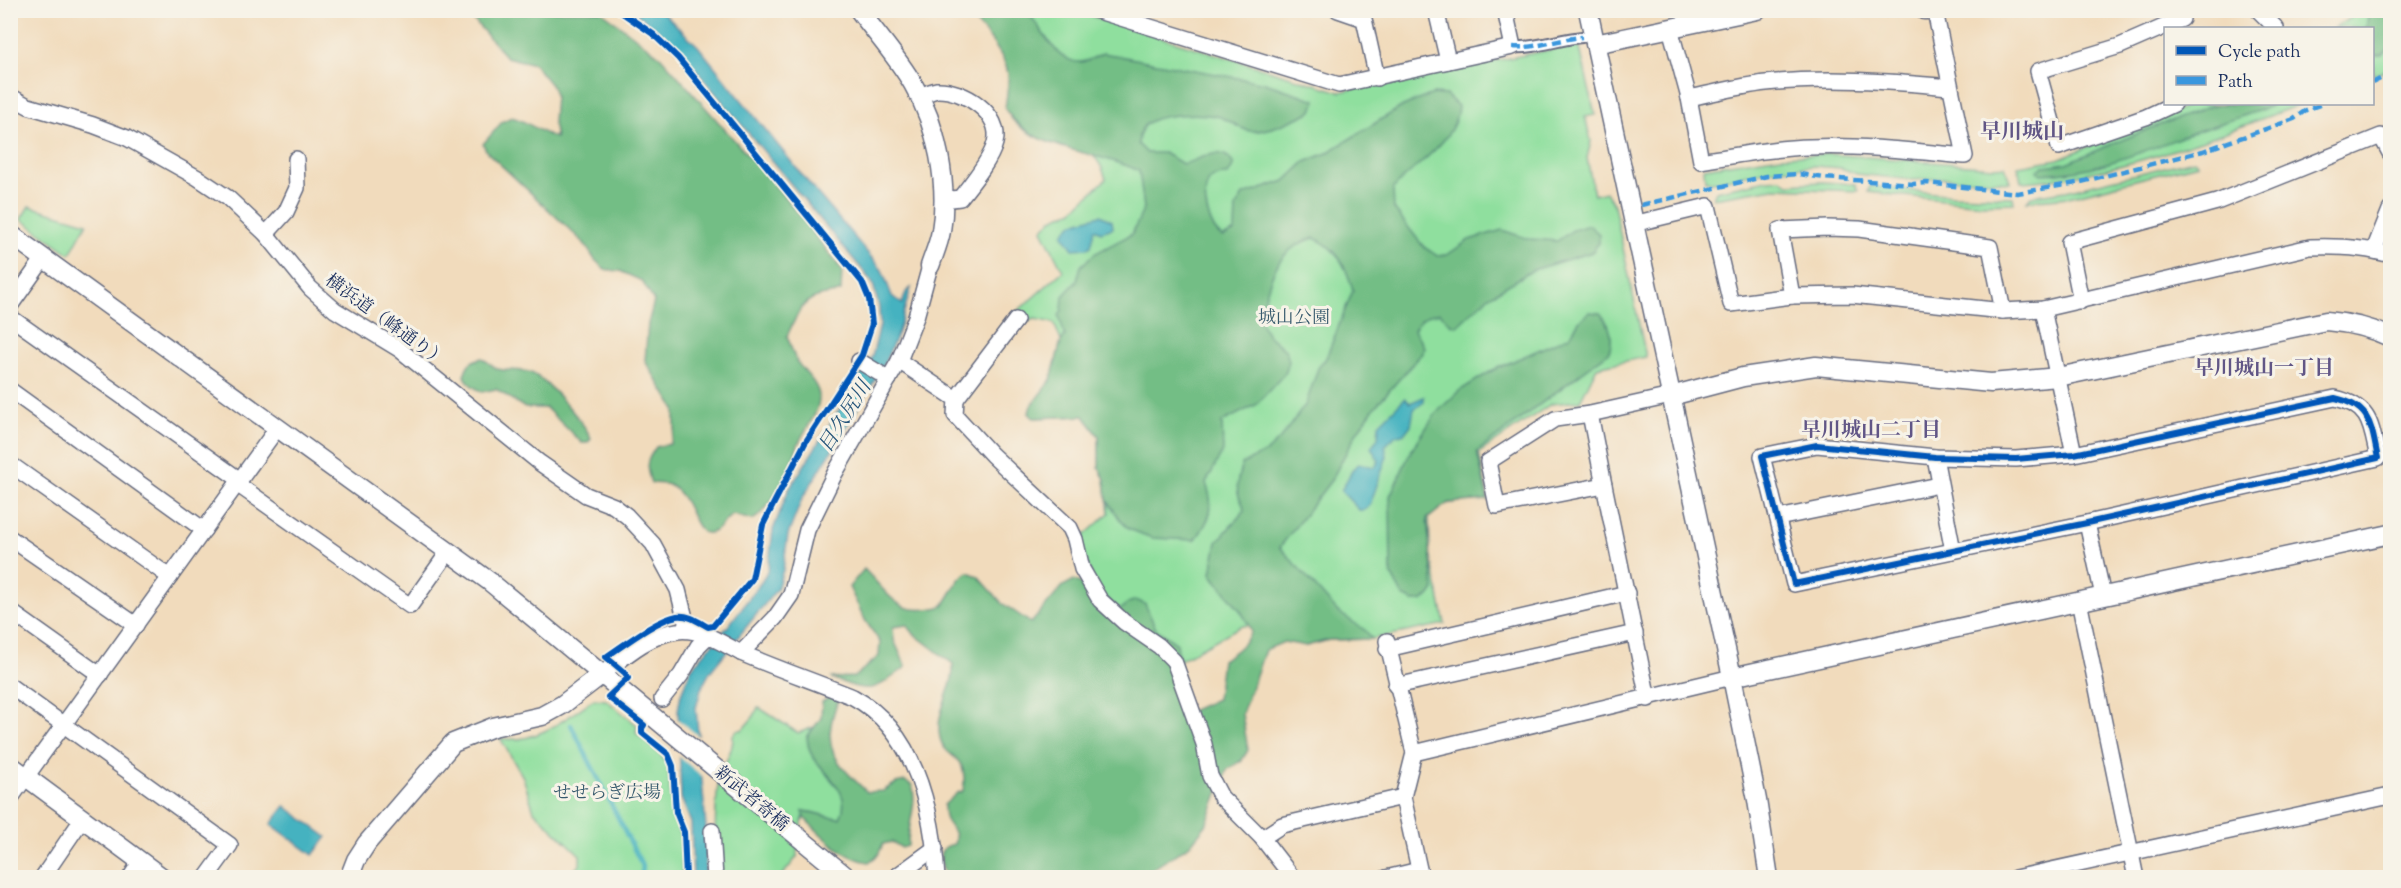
<svg xmlns="http://www.w3.org/2000/svg" width="2401" height="888" font-family="'Sorts Mill Goudy','Noto Serif JP',serif">
  <style>
    .green { fill: #8fdf9e; stroke: #55877e; stroke-width: 1.5 }
    .forest { fill: #73be85; stroke: #477672; stroke-width: 1.5 }
    .water { fill: #44b2c0; stroke: #30708f; stroke-width: 1.5 }
    .pier { fill: #f1dbbc }
    .lines { fill: none; stroke-linecap: round; stroke-linejoin: round }
    .stream { stroke: #44b2c0; stroke-width: 4.5 }
    .pedestrian-casing { stroke: #666b7f; stroke-width: 14 }
    .minor-casing { stroke: #666b7f; stroke-width: 18 }
    .tertiary-casing { stroke: #666b7f; stroke-width: 21 }
    .pedestrian { stroke: #fff; stroke-width: 10 }
    .minor { stroke: #fff; stroke-width: 15 }
    .tertiary { stroke: #fff; stroke-width: 18 }
    .quiet { stroke: #3a97de; stroke-width: 4.5; stroke-dasharray: 9 4.5; stroke-linecap: butt }
    .cycleway-casing { stroke: #f7f3e8; stroke-width: 10 }
    .cycleway { stroke: #0057b8; stroke-width: 6 }
    .labels { text-anchor: middle; stroke-width: 6; stroke-linejoin: round; paint-order: stroke }
    .park-label { font-size: 18px; fill: #385b6e; stroke: #f7f3e8 }
    .street-label { font-size: 18px; fill: #1b2f5e; stroke: #f7f3e8 }
    .neighbourhood-label { font-size: 20px; font-weight: bold; fill: #615686; stroke: #f7f3e8 }
    .water-label { font-size: 20px; font-style: italic; fill: #27567b; stroke: #f7f3e8 }
    .quarter-label { font-size: 21px; font-weight: bold; fill: #615686; stroke: #f7f3e8 }
  </style>
  <rect width="100%" height="100%" fill="#f7f3e8"/>
  <filter id="ink" filterUnits="userSpaceOnUse"><feTurbulence type="fractalNoise" baseFrequency=".0167" numOctaves="2"/><feDisplacementMap in="SourceGraphic" scale="12" xChannelSelector="R" yChannelSelector="G"/><feConvolveMatrix kernelMatrix="1 2 1 2 8 2 1 2 1" color-interpolation-filters="sRGB"/></filter>
  <filter id="wash" filterUnits="userSpaceOnUse"><feTurbulence type="fractalNoise" baseFrequency=".008" numOctaves="4" result="noise"/><feDisplacementMap in="SourceGraphic" scale="24" xChannelSelector="R" yChannelSelector="G"/><feGaussianBlur stdDeviation="1.35" result="paint"/><feColorMatrix in="noise" values="0 0 0 0 0 0 0 0 0 0 0 0 0 0 0 0 0 1.4 0 .05"/><feComposite in="paint" operator="in"/></filter>
  <g filter="url(#wash)">
    <rect width="100%" height="100%" fill="#f1dbbc"/>
    <!-- green -->
    <g class="green">
      <path d="M 963,11 L 1075,11 L 1340,92 L 1464,64 L 1465,67 L 1579,44 L 1595,115 L 1585,117 L 1591,141 L 1587,158 L 1594,195 L 1606,192 L 1614,205 L 1646,357 L 1597,367 L 1580,401 L 1551,404 L 1479,453 L 1488,498 L 1445,504 L 1429,518 L 1430,553 L 1445,624 L 1372,639 L 1329,640 L 1306,646 L 1255,625 L 1241,626 L 1180,660 L 1098,591 L 1078,541 L 1109,513 L 1105,479 L 1099,468 L 1099,436 L 1084,416 L 1033,418 L 1029,413 L 1031,406 L 1051,380 L 1061,341 L 1054,323 L 1035,319 L 1020,324 L 1012,316 L 1063,271 L 1042,230 L 1052,219 L 1073,210 L 1106,179 C 1103,170 1100,161 1092,155 C 1085,151 1073,150 1066,148 C 1054,145 1029,134 1020,127 C 995,107 1014,95 1008,73 C 1003,50 981,24 963,11 Z"/>
      <polygon points="2349,11 2390,11 2390,68 2373,76 2372,28 2334,28 2351,18"/>
      <path d="M 2192,104 L 2301,104 C 2215,137 2112,177 2021,182 L 2018,166 L 2058,159 Z"/>
      <polygon points="1829,154 1994,167 2005,166 2010,182 1945,178 1913,180 1857,174 1841,168 1814,166 1770,170 1712,182 1705,181 1704,168 1781,156"/>
      <polygon points="2194,160 2198,164 2069,197 2027,201 2031,196 2066,191"/>
      <polygon points="1781,179 1788,184 1822,182 1855,184 1858,191 1774,188 1713,198 1716,191 1767,180"/>
      <polygon points="1870,186 1953,195 2013,197 2014,203 1981,204 1868,192"/>
      <polygon points="29,206 87,223 70,254 21,219"/>
      <path d="M 594,699 L 606,700 L 637,725 L 636,733 L 660,754 L 668,765 L 672,810 L 681,835 L 682,877 L 565,877 L 580,865 L 580,855 L 534,811 L 523,777 L 500,738 C 534,746 568,717 594,699 Z"/>
      <path d="M 758,707 L 798,733 L 814,727 L 807,737 L 827,775 L 843,793 L 845,808 L 840,818 C 827,818 817,812 804,811 L 797,857 L 781,877 L 719,877 C 713,857 715,802 719,779 C 723,764 734,751 733,735 L 737,730 L 742,730 L 754,716 Z"/>
    </g>
    <!-- forest -->
    <g class="forest">
      <path d="M 466,11 L 601,11 L 661,57 L 789,202 L 842,270 L 841,291 C 832,295 826,294 817,297 C 801,301 794,322 787,336 C 790,343 792,351 795,358 C 800,370 819,382 819,397 C 819,416 802,431 797,448 C 792,467 770,512 752,520 L 733,515 C 720,521 719,537 702,532 C 690,518 687,494 669,485 C 664,483 657,484 651,483 C 645,465 646,461 656,447 L 670,444 L 675,429 L 675,409 L 645,361 L 648,324 L 654,301 L 642,281 L 620,271 L 606,270 L 595,260 L 584,243 L 487,152 L 483,144 L 502,122 L 511,117 C 526,120 540,133 556,138 L 553,122 L 555,95 L 552,86 L 534,64 L 506,57 Z"/>
      <path d="M 963,11 L 1027,11 C 1040,26 1057,64 1081,62 C 1088,61 1097,56 1103,53 L 1265,83 L 1316,100 L 1312,111 C 1298,118 1266,133 1250,131 C 1238,129 1228,118 1216,116 C 1200,113 1155,113 1144,126 C 1139,132 1139,137 1138,144 L 1147,153 L 1164,153 L 1183,164 C 1200,160 1223,142 1234,165 L 1228,175 C 1222,175 1214,175 1210,180 C 1199,192 1209,231 1223,237 L 1235,231 L 1236,207 L 1243,195 L 1285,181 L 1305,162 L 1327,153 L 1403,106 L 1433,94 L 1446,95 L 1458,106 C 1457,142 1414,164 1393,189 L 1394,209 L 1423,246 L 1436,255 L 1447,255 L 1469,240 L 1502,230 L 1529,239 L 1557,241 L 1573,230 L 1589,225 L 1599,234 L 1599,243 L 1592,252 L 1533,270 L 1488,297 L 1457,326 L 1450,324 L 1440,313 C 1427,314 1420,319 1414,330 L 1424,347 L 1422,353 L 1374,408 L 1357,432 L 1332,479 L 1280,547 L 1337,611 L 1366,631 L 1372,639 L 1329,640 L 1306,646 L 1284,642 L 1265,650 L 1242,714 L 1248,750 L 1242,760 L 1227,770 L 1206,825 L 1190,845 L 1140,877 L 946,877 C 941,863 933,848 954,844 C 958,833 951,829 946,820 C 944,816 944,810 944,805 L 957,793 L 963,791 C 969,751 945,761 940,738 C 934,712 955,689 953,664 L 914,634 L 907,625 L 893,627 L 894,640 L 906,667 C 873,692 871,694 831,678 L 854,677 L 879,656 L 880,642 L 865,620 L 849,587 L 864,569 C 893,598 898,618 943,606 L 960,578 L 968,572 L 978,576 L 1002,603 L 1031,623 L 1063,586 L 1074,580 L 1094,590 L 1119,610 L 1128,603 L 1136,600 L 1145,604 L 1156,629 L 1177,644 L 1186,713 L 1217,699 L 1222,660 C 1235,652 1244,646 1251,632 C 1244,609 1224,593 1211,573 L 1217,542 L 1244,511 C 1244,503 1241,503 1239,496 C 1235,486 1239,474 1242,464 L 1266,452 L 1279,440 L 1306,404 L 1318,368 L 1326,358 L 1353,290 C 1346,267 1338,248 1314,238 C 1273,250 1270,282 1259,319 L 1268,335 L 1286,351 L 1289,361 L 1286,372 L 1256,405 L 1222,422 L 1223,451 L 1206,483 C 1215,508 1211,519 1195,540 L 1152,538 L 1129,529 L 1121,521 L 1107,500 L 1105,479 L 1099,468 L 1099,436 L 1084,416 L 1033,418 L 1029,413 L 1031,406 L 1051,380 L 1061,341 L 1065,336 L 1059,316 L 1062,310 L 1063,296 L 1077,281 L 1081,266 L 1094,254 L 1132,234 L 1144,208 L 1139,171 C 1095,149 1034,153 1005,109 C 1006,98 1009,86 1008,75 C 1007,56 978,22 963,11 Z"/>
      <polygon points="2369,11 2390,11 2390,48 2382,55 2373,55 2372,28 2366,28"/>
      <path d="M 2217,104 L 2276,104 C 2246,116 2214,125 2184,136 C 2137,154 2091,173 2041,174 L 2037,171 L 2044,166 L 2066,163 L 2151,128 Z"/>
      <path d="M 1589,312 L 1600,313 C 1611,325 1614,337 1609,352 L 1477,452 L 1488,500 L 1448,503 L 1427,519 L 1434,590 L 1429,597 L 1422,601 L 1413,601 L 1403,596 L 1391,574 L 1390,496 L 1411,451 L 1436,413 L 1459,391 L 1493,370 L 1570,336 L 1579,321 Z"/>
      <path d="M 482,358 C 487,361 493,367 498,369 C 508,372 520,368 531,373 C 547,380 585,423 591,439 L 587,443 L 582,443 L 546,408 L 525,408 L 496,389 L 482,392 L 472,386 L 464,376 C 467,364 470,361 482,358 Z"/>
      <path d="M 831,696 L 838,700 C 821,747 832,759 867,792 L 883,791 L 896,783 L 905,781 L 912,785 C 918,804 907,826 908,846 L 902,848 L 892,842 L 883,844 L 878,855 L 869,862 C 844,859 822,835 804,818 L 803,811 C 816,812 826,818 840,818 C 854,792 824,775 812,755 C 808,750 808,743 807,737 L 821,718 L 822,702 Z"/>
    </g>
    <!-- water -->
    <g class="water">
      <polygon points="633,11 661,11 698,46 802,175 882,270 892,296 902,304 906,292 911,288 898,332 882,369 802,499 788,535 783,570 777,589 710,672 701,689 696,708 707,840 705,877 693,877 691,823 681,798 678,710 681,694 691,669 729,625 762,581 768,569 773,530 788,491 872,357 880,325 879,307 873,284 865,273 686,58 668,38"/>
      <path d="M 1100,215 L 1112,221 L 1113,228 L 1101,232 L 1095,229 L 1091,246 L 1088,248 L 1073,249 L 1063,235 C 1070,220 1086,220 1100,215 Z"/>
      <polygon points="1424,397 1424,402 1414,409 1411,425 1404,434 1396,435 1385,446 1387,456 1370,505 1363,510 1359,510 1341,491 1353,469 1359,464 1375,467 1379,461 1371,447 1378,438 1379,424 1405,398 1410,403"/>
      <polygon points="285,806 327,837 313,855 271,824"/>
    </g>
    <!-- pier -->
    <polygon class="pier" points="675,717 701,738 703,777 677,755"/>
    <g class="lines">
      <!-- stream -->
      <polyline class="stream" points="571,725 643,867 641,878"/>
    </g>
  </g>
  <g filter="url(#ink)">
    <g class="lines">
      <defs>
        <path id="pedestrian" d="M 1513,47 C 1534,49 1559,39 1582,37"/>
        <g id="minor">
          <polyline points="1095,10 1339,85 1513,47 1505,10"/>
          <polyline points="1338,10 1364,19 1377,78"/>
          <polyline points="1436,10 1448,61"/>
          <polyline points="2258,10 2276,28"/>
          <path d="M 1670,28 L 1689,98 L 1701,161 C 1737,155 1773,148 1810,147 C 1862,145 1913,151 1965,156 L 1935,11"/>
          <polyline points="10,96 28,106 93,125 127,138 198,178 228,198 266,234 310,288 335,310 399,349 540,463 586,495 614,506 627,516 653,544 678,590 688,630"/>
          <path d="M 919,97 C 925,94 931,91 937,90 C 963,89 1003,114 995,143 C 991,160 971,184 960,198 L 943,200"/>
          <path d="M 1689,98 C 1714,93 1740,86 1766,83 C 1827,77 1888,81 1949,87"/>
          <polyline points="2174,104 2146,117 2059,147 2038,71 2120,46 2182,19"/>
          <path d="M 1633,224 L 1708,206 L 1731,304 L 1792,296 L 1852,295 L 2003,311 L 2043,309 L 2310,247 C 2338,246 2364,247 2390,255"/>
          <polyline points="266,234 286,212 297,188 296,159"/>
          <polyline points="2374,250 2390,210"/>
          <polyline points="1792,296 1780,230 1828,228 1859,229 1990,247 2003,311"/>
          <polyline points="2081,301 2069,242 2217,202 2381,136 2390,153"/>
          <polyline points="10,306 44,258"/>
          <polyline points="2043,309 2074,454"/>
          <polyline points="10,317 240,480"/>
          <polyline points="859,361 889,379"/>
          <polyline points="899,361 956,399 955,415 992,455 1070,528 1075,539 1082,569 1100,600 1124,622 1159,646 1174,661 1204,744 1210,776 1221,797 1262,838 1293,878"/>
          <polyline points="10,390 204,530"/>
          <path d="M 2335,398 C 2372,406 2371,427 2378,458 L 2087,523 L 1794,584 L 1762,456 L 1817,445 L 1935,457 L 2016,459 L 2074,454 Z"/>
          <polyline points="956,399 1016,320"/>
          <polyline points="1590,414 1604,485"/>
          <polyline points="1935,457 1953,551"/>
          <polyline points="10,464 170,577"/>
          <polyline points="237,484 410,606 449,551"/>
          <polyline points="1778,518 1939,485"/>
          <polyline points="2087,523 2103,596"/>
          <polyline points="10,538 136,625"/>
          <polyline points="2079,601 2136,878"/>
          <polyline points="10,611 100,675"/>
          <polyline points="1387,641 1414,753 1403,797 1421,878"/>
          <polyline points="1387,649 1627,593"/>
          <polyline points="741,653 775,618 791,595 807,530 835,473 899,361 916,317 930,266"/>
          <path d="M 601,675 C 623,658 648,635 677,631 C 701,628 721,643 741,653 C 778,669 816,682 853,697 C 916,731 933,812 937,878"/>
          <polyline points="10,686 230,845 206,878"/>
          <polyline points="1396,686 1635,633"/>
          <polyline points="662,699 681,675 698,646 708,636"/>
          <polyline points="1648,699 1604,485 1497,506 1488,462 1555,419 1590,414 1671,396"/>
          <polyline points="1414,753 1732,677"/>
          <polyline points="10,799 278,427"/>
          <polyline points="712,831 715,878"/>
          <polyline points="1262,838 1282,825 1403,797"/>
          <polyline points="42,878 83,818"/>
          <polyline points="130,878 141,861"/>
          <polyline points="894,878 935,848"/>
          <polyline points="1386,878 1419,870"/>
          <polyline points="2015,878 2390,796"/>
        </g>
        <g id="tertiary">
          <path d="M 859,10 C 877,35 898,58 913,84 C 937,125 949,184 941,231 C 939,243 934,254 930,266"/>
          <polyline points="1588,10 1732,677 1757,800 1769,878"/>
          <polyline points="1924,10 1937,10"/>
          <polyline points="1595,44 1757,10"/>
          <polyline points="10,234 489,581 848,878"/>
          <path d="M 1671,396 L 1743,377 L 1816,366 L 1991,383 L 2058,377 L 2326,321 C 2350,323 2369,327 2390,337"/>
          <polyline points="1732,677 2390,534"/>
          <polyline points="10,765 163,878"/>
          <polyline points="349,878 356,860 367,843 453,743 493,727 542,716 562,705 601,675"/>
        </g>
      </defs>
      <!-- pedestrian casing -->
      <use href="#pedestrian" class="pedestrian-casing"/>
      <!-- minor casing -->
      <use href="#minor" class="minor-casing"/>
      <!-- tertiary casing -->
      <use href="#tertiary" class="tertiary-casing"/>
      <!-- pedestrian -->
      <use href="#pedestrian" class="pedestrian"/>
      <!-- minor -->
      <use href="#minor" class="minor"/>
      <!-- tertiary -->
      <use href="#tertiary" class="tertiary"/>
      <!-- quiet -->
      <g class="quiet">
        <path d="M 1513,47 C 1534,49 1559,39 1582,37"/>
        <polyline points="2372,83 2390,74"/>
        <polyline points="1641,205 1767,176 1800,174 1824,178 1913,184 1927,183 2017,193 2077,183 2203,151 2294,119 2306,110 2322,104"/>
      </g>
      <defs>
        <g id="cycleway">
          <path d="M 618,10 L 653,34 L 678,58 L 862,282 L 869,299 L 872,324 L 862,355 L 805,443 L 773,505 L 763,525 L 752,579 L 713,626 L 708,627 C 699,622 688,614 677,616 C 656,620 624,645 606,657 L 625,673 L 628,678 L 608,697 L 644,725 L 642,728 L 642,733 L 668,754 L 673,766 L 676,812 L 684,832 L 686,878"/>
          <path d="M 2335,398 C 2372,406 2371,427 2378,458 L 2087,523 L 1794,584 L 1762,456 L 1817,445 L 1935,457 L 2016,459 L 2074,454 Z"/>
        </g>
      </defs>
      <!-- cycleway casing -->
      <use href="#cycleway" class="cycleway-casing"/>
      <!-- cycleway -->
      <use href="#cycleway" class="cycleway"/>
    </g>
  </g>
  <g class="labels">
    <!-- park labels -->
    <g class="park-label">
      <text x="1294" y="323">城山公園</text>
      <text x="607" y="798">せせらぎ広場</text>
    </g>
    <!-- street labels -->
    <g class="street-label">
      <text transform="translate(386 320) rotate(36)" y="6">横浜道（峰通り）</text>
      <text transform="translate(752 798) rotate(40)" y="6">新武者寄橋</text>
    </g>
    <!-- neighbourhood labels -->
    <g class="neighbourhood-label">
      <text x="2264" y="374">早川城山一丁目</text>
      <text x="1871" y="436">早川城山二丁目</text>
    </g>
    <!-- water labels -->
    <g class="water-label">
      <text transform="translate(844 416) rotate(-58)" y="7">目久尻川</text>
    </g>
    <!-- quarter labels -->
    <g class="quarter-label">
      <text x="2022" y="138">早川城山</text>
    </g>
  </g>
  <!-- margin -->
  <rect width="2401" height="888" fill="none" stroke="#f7f3e8" stroke-width="36"/>
  <!-- legend -->
  <rect x="2164" y="27" width="210" height="78" fill="#f7f3e8" stroke="#9fa5b1" stroke-width="1.5"/>
  <rect x="2176" y="46" width="30" height="9" fill="#0057b8" stroke="#9fa5b1" stroke-width="1.5"/>
  <text x="2218" y="57" font-size="18" fill="#1b2f5e">Cycle path</text>
  <rect x="2176" y="76" width="30" height="9" fill="#3a97de" stroke="#9fa5b1" stroke-width="1.5"/>
  <text x="2218" y="87" font-size="18" fill="#1b2f5e">Path</text>
</svg>
